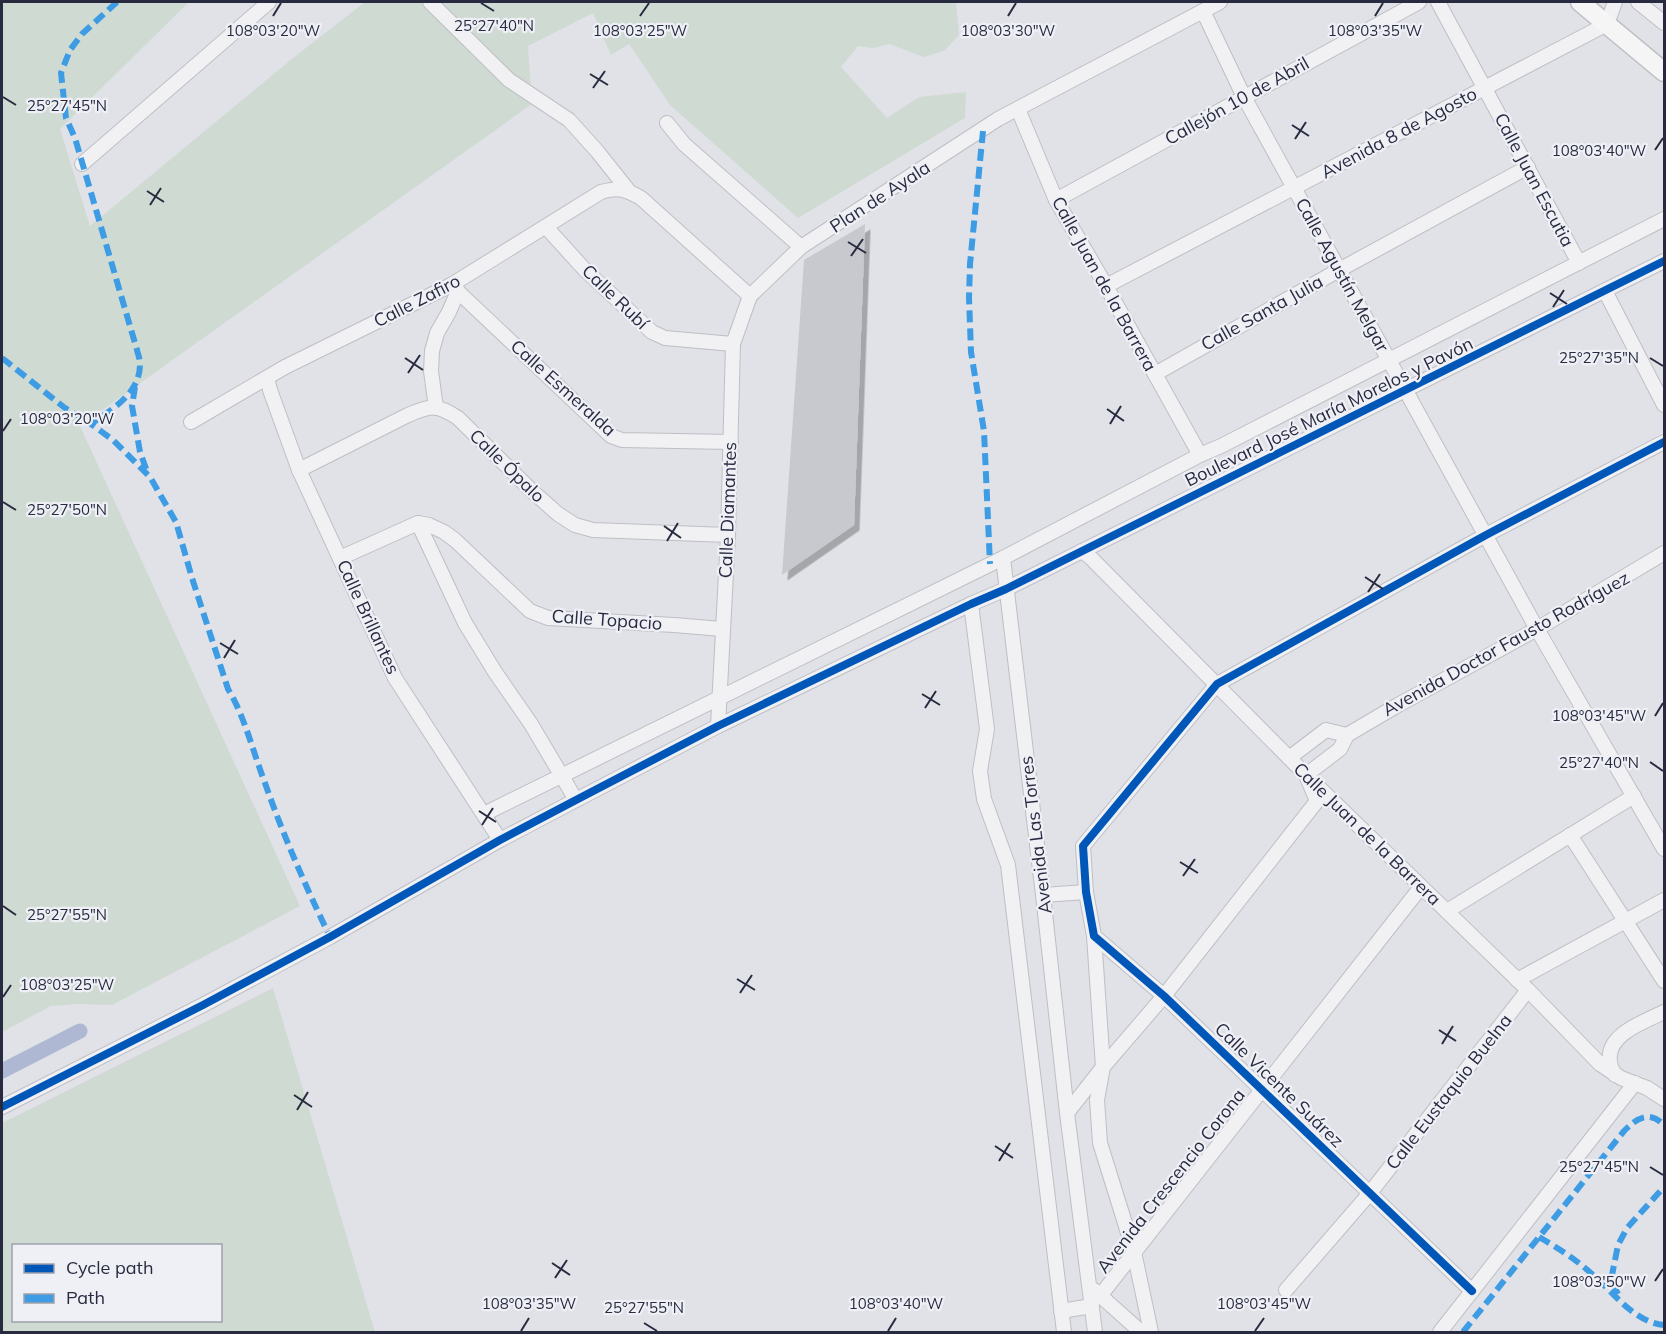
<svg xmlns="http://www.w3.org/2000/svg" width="1666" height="1334" font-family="Mulish,sans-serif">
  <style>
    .green { fill: #cfdad2; fill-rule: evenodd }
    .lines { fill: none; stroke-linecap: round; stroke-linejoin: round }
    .canal { stroke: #afb8d3; stroke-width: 15 }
    .building { fill: #c8c9cf; filter: url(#shadow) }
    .minor-casing { stroke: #bebfc4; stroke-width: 16 }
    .major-casing { stroke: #bdbfc5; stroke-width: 21 }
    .minor { stroke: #f1f1f3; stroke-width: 14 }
    .major { stroke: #f5f5f6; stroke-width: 18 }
    .quiet { stroke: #3d9ce3; stroke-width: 6; stroke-dasharray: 12 6; stroke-linecap: butt }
    .cycleway-casing { stroke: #eff0f6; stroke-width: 11 }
    .cycleway { stroke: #0057b8; stroke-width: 8 }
    .ticks { fill: none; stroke: #282b40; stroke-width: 2 }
    .labels { text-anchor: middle; stroke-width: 4.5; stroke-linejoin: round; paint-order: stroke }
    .street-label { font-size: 18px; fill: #282b40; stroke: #eff0f6 }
    .ticks-label { font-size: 15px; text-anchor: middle; fill: #282b40; stroke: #eff0f6; stroke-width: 4.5; stroke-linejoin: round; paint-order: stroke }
  </style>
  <defs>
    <filter id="shadow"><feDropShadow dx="5.5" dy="5.5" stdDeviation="0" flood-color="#0004"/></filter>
  </defs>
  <rect width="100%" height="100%" fill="#e1e2e7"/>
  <!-- green -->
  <g class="green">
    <polygon points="2,2 189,2 60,129 90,226 293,58 365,2 956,2 959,35 944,51 923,57 890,44 873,48 858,46 841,67 887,118 919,97 966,92 965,118 798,218 670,105 629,44 611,55 593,13 528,46 532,104 80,426 300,906 112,1005 77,1004 51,1006 2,1032"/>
    <path d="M 273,988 L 375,1332 L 2,1332 L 2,1123 ZM 14,1246 L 220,1246 L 220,1320 L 14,1320 Z"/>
  </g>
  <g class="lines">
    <!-- canal -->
    <polyline class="canal" points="2,1071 80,1031"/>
  </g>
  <!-- building -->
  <polygon class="building" points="865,224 854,525 782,575 804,260"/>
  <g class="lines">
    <defs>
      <g id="minor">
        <polyline points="430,2 509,80 569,120 597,151 628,190"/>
        <polyline points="1438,2 1579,263"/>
        <polyline points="1638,2 1664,23"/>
        <polyline points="1203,11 1244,97 1537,629 1664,849"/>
        <polyline points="1018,109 1056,200 1106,286 1200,455"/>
        <polyline points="667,123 684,144 801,247"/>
        <polyline points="82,164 269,2"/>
        <polyline points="1056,200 1419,2"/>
        <polyline points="546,227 585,270 652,332 665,338 733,344"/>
        <polyline points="451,285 611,436 622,440 731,442"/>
        <polyline points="1106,286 1607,24 1615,2"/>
        <polyline points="1605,291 1664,405"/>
        <polyline points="1155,374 1339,270 1528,167"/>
        <polyline points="267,378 270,390 299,470 395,678 500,840"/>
        <polyline points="436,408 431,371 432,351 437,333 449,312 458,291"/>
        <path d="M 191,422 L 285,367 L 451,285 L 601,192 C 619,187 625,189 641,198 L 750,296"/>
        <path d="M 299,470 L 408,415 C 431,405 437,404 458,418 L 532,491 L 558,514 L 575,525 L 593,530 L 728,535"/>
        <polyline points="418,523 465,623 495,672 531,724 576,800"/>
        <polyline points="1082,551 1091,558 1306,775 1528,990 1600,1064 1621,1078 1647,1088 1664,1099"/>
        <polyline points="340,558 418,523 429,525 444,532 455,540 530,611 548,618 674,625 722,629"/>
        <polyline points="1003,558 1043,895 1067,1113 1095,1332"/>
        <polyline points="971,604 987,729 980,771 984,799 1008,865 1064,1332"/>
        <polyline points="718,726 728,535 733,344 750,296 801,247 998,119 1220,2"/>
        <polyline points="1289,758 1326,730 1347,735"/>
        <polyline points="484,814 1003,558 1200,455 1221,446 1664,219"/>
        <polyline points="1570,835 1664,981"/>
        <polyline points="1043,895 1086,892"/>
        <polyline points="1447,911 1634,796"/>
        <polyline points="1094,936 1103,1067 1097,1100 1100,1143 1134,1252 1151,1332"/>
        <polyline points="1517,980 1664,900"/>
        <path d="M 1615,1075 C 1613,1071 1610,1066 1610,1061 C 1606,1034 1646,1021 1664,1012"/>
        <polyline points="2,1107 203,1005 330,937 500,840 576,800 718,726 971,604 1006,589 1664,261"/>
        <polyline points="1067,1113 1103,1067 1164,996 1317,801 1306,775 1340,749 1347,735 1398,705 1537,629 1664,553"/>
        <polyline points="1094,1290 1141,1332"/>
        <polyline points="1286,1290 1370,1193 1528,990"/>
        <polyline points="1472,1291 1164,996 1094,936 1086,892 1083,846 1217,684 1486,535 1664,442"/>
        <polyline points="1100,1296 1421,887"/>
        <polyline points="1061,1311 1092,1306"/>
        <polyline points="1440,1332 1635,1083"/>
      </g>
      <polyline id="major" points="1580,2 1664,72"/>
    </defs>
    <!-- minor casing -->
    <use href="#minor" class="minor-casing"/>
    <!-- major casing -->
    <use href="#major" class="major-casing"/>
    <!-- minor -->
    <use href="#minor" class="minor"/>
    <!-- major -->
    <use href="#major" class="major"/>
    <!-- quiet -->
    <g class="quiet">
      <path d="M 117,2 L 82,34 L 70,50 L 61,73 L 66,118 L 75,138 L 137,350 C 138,354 140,359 140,364 C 140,394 112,409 91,424 L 113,440 L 150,477 L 176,522 L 192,578 L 228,689 C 245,717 253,752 265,783 C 283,835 306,887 330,937"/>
      <polyline points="983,131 970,264 969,298 971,352 984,431 990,564"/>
      <polyline points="2,358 65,408 91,424"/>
      <polyline points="135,387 132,406 140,452 148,474"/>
      <path d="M 1539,1237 C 1558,1248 1577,1260 1593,1275 C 1615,1294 1634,1322 1664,1325"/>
      <polyline points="1618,1294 1611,1280 1618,1245 1627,1228 1664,1187"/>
      <path d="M 1463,1332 L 1624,1131 C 1637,1118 1649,1110 1664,1125"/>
    </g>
    <defs>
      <g id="cycleway">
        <polyline points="2,1107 203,1005 330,937 500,840 576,800 718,726 971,604 1006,589 1664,261"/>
        <polyline points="1472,1291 1164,996 1094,936 1086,892 1083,846 1217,684 1486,535 1664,442"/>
      </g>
    </defs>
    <!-- cycleway casing -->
    <use href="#cycleway" class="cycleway-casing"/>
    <!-- cycleway -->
    <use href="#cycleway" class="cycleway"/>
  </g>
  <!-- ticks -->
  <path class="ticks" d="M 481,3 L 494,11M 273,16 L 281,3M 640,16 L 649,3M 1008,16 L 1016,3M 1375,16 L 1383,3M 590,74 L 608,85M 593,88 L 605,71M 3,97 L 16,105M 1292,125 L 1309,136M 1295,139 L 1306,122M 1655,150 L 1663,138M 147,191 L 164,202M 150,205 L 161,188M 848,242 L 866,253M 851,256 L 863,239M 1550,293 L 1567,304M 1553,307 L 1564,290M 405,358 L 423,370M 1650,358 L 1663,366M 408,373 L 420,355M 1107,409 L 1124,421M 1110,424 L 1121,406M 3,431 L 11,419M 3,502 L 16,510M 664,526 L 681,538M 667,541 L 678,523M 1365,577 L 1383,589M 1368,592 L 1380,574M 220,643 L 238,654M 224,658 L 235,640M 922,694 L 940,705M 925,708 L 936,691M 1655,716 L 1663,703M 1650,762 L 1663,771M 479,811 L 496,822M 482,825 L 493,808M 1180,862 L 1198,873M 1183,876 L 1195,859M 3,906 L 16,915M 737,979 L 755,990M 740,993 L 752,975M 3,997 L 11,985M 1439,1030 L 1456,1041M 1442,1044 L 1453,1026M 294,1095 L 312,1107M 297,1110 L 308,1092M 995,1146 L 1013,1158M 999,1161 L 1010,1143M 1650,1167 L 1663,1175M 552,1263 L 570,1275M 555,1278 L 567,1260M 1655,1281 L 1663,1269M 644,1323 L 657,1331M 521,1331 L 529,1318M 888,1331 L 896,1318M 1255,1331 L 1264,1318"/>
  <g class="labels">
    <!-- street labels -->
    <g class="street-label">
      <text transform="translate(1237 101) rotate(-29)" y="6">Callejón 10 de Abril</text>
      <text transform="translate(1399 133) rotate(-28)" y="6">Avenida 8 de Agosto</text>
      <text transform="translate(1534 180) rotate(62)" y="6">Calle Juan Escutia</text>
      <text transform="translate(880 197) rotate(-33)" y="6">Plan de Ayala</text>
      <text transform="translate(1342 275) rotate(61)" y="6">Calle Agustín Melgar</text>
      <text transform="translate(1104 284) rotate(61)" y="6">Calle Juan de la Barrera</text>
      <text transform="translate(615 297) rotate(44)" y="6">Calle Rubí</text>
      <text transform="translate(417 301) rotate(-27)" y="6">Calle Zafiro</text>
      <text transform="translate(1262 313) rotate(-29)" y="6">Calle Santa Julia</text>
      <text transform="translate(563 388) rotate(42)" y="6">Calle Esmeralda</text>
      <text transform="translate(1329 412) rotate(-26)" y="6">Boulevard José María Morelos y Pavón</text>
      <text transform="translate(507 466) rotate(44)" y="6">Calle Ópalo</text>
      <text transform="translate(728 510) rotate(-88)" y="6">Calle Diamantes</text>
      <text transform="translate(368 617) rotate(65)" y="6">Calle Brillantes</text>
      <text transform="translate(607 620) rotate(4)" y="6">Calle Topacio</text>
      <text transform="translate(1506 644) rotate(-29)" y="6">Avenida Doctor Fausto Rodríguez</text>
      <text transform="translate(1367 834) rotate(44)" y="6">Calle Juan de la Barrera</text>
      <text transform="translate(1036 835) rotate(-97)" y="6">Avenida Las Torres</text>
      <text transform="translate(1279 1085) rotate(44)" y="6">Calle Vicente Suárez</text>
      <text transform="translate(1449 1092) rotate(-52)" y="6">Calle Eustaquio Buelna</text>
      <text transform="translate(1171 1181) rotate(-52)" y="6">Avenida Crescencio Corona</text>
    </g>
  </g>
  <g class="ticks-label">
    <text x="494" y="31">25°27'40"N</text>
    <text x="273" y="36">108°03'20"W</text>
    <text x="640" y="36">108°03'25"W</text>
    <text x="1008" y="36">108°03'30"W</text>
    <text x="1375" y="36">108°03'35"W</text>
    <text x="67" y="111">25°27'45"N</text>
    <text x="1599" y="156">108°03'40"W</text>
    <text x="1599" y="363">25°27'35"N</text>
    <text x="67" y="424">108°03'20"W</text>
    <text x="67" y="515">25°27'50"N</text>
    <text x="1599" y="721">108°03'45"W</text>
    <text x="1599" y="768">25°27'40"N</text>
    <text x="67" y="920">25°27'55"N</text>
    <text x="67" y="990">108°03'25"W</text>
    <text x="1599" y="1172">25°27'45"N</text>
    <text x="1599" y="1287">108°03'50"W</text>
    <text x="529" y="1309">108°03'35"W</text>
    <text x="896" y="1309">108°03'40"W</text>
    <text x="1264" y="1309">108°03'45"W</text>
    <text x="644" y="1313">25°27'55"N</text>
  </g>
  <!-- border -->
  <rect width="1666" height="1334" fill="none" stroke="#282b40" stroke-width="6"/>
  <!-- legend -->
  <rect x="12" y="1244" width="210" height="78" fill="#eff0f6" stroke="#9fa1ad" stroke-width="1.5"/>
  <rect x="24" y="1264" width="30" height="9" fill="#0057b8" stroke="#9fa1ad" stroke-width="1.5"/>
  <text x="66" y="1274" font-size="18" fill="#282b40">Cycle path</text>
  <rect x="24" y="1294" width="30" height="9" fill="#3d9ce3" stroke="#9fa1ad" stroke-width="1.5"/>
  <text x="66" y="1304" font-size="18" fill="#282b40">Path</text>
</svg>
